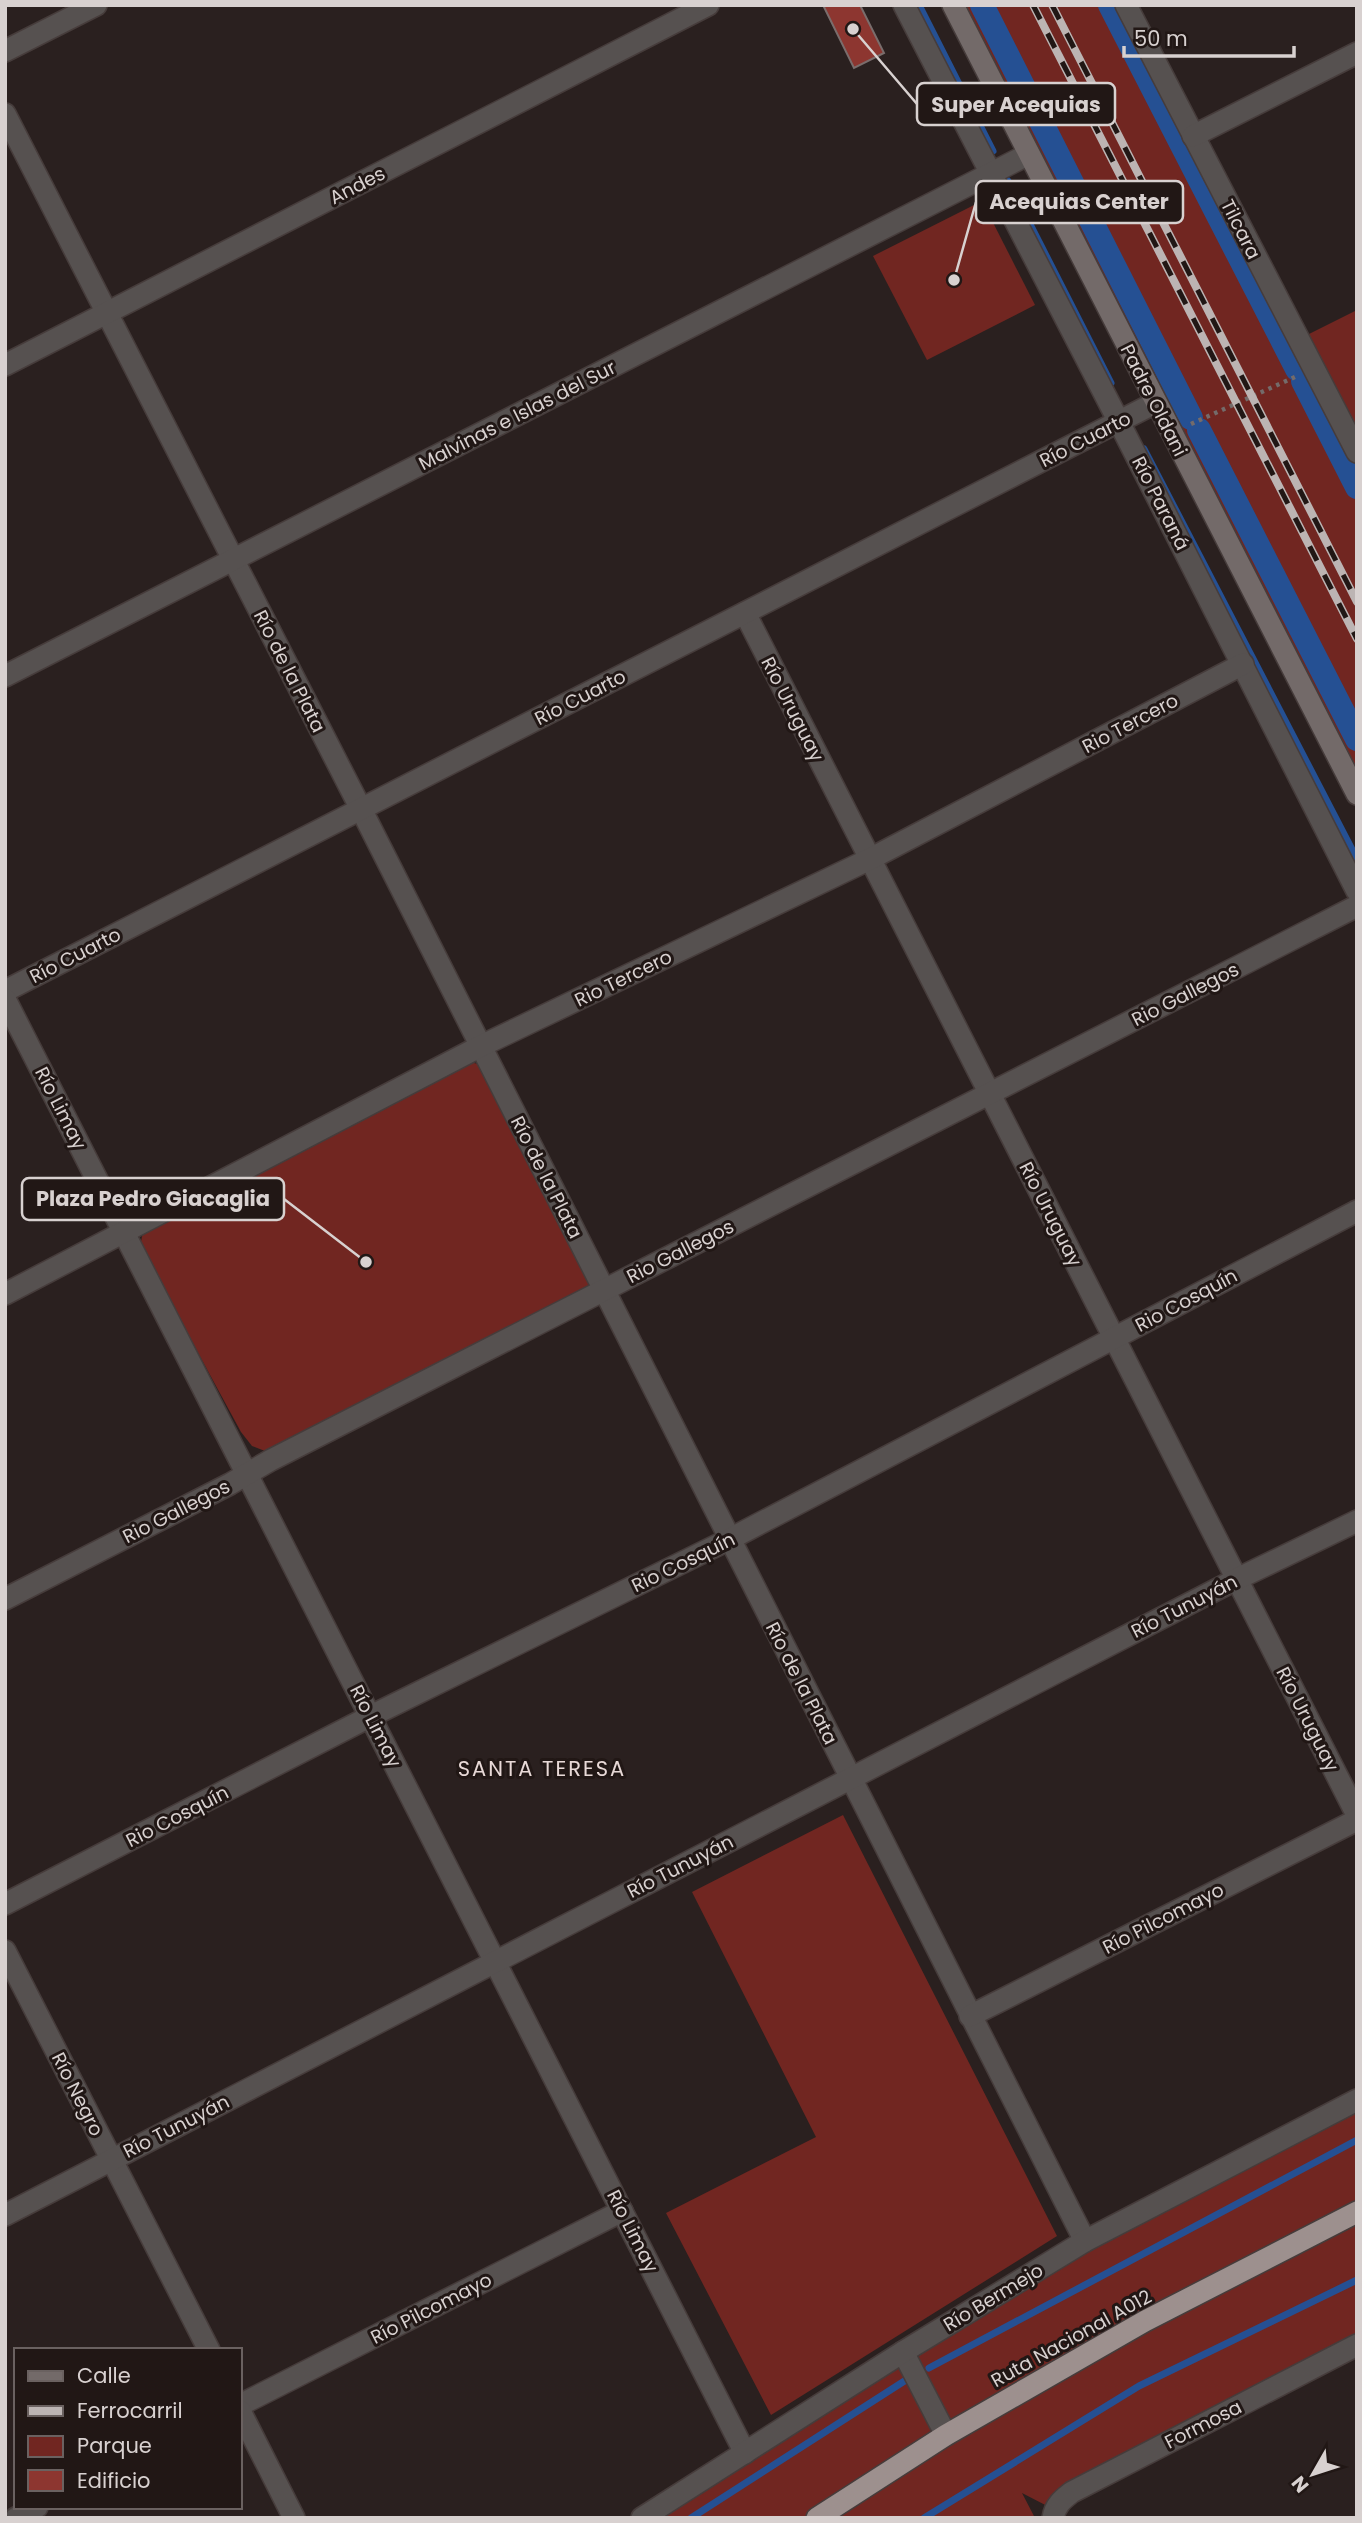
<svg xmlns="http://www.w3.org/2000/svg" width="1362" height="2523" font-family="Poppins,sans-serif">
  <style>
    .green { fill: #712621 }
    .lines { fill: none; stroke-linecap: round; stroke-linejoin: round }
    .stream { stroke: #255093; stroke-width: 7 }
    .canal { stroke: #255093; stroke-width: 24 }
    .building { fill: #8d3630; stroke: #7a6d6c; stroke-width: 2 }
    .street-casing { stroke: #463c3b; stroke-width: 24 }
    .secondary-casing { stroke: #463c3b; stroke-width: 24 }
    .highway-casing { stroke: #463c3b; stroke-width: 24 }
    .path { stroke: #746b6a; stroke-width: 4.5; stroke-dasharray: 3.5 5; stroke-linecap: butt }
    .street { stroke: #565150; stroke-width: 21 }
    .secondary { stroke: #736a69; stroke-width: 21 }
    .highway { stroke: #9d908e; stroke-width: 21 }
    .rail-casing { stroke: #bcb4b3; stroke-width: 8 }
    .rail { stroke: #211715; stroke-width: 5; stroke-dasharray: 16; stroke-linecap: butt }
    .labels { text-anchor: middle; stroke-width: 6; stroke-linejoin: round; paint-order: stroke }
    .street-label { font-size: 19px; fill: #d8d1d0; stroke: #211715 }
    .neighbourhood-label { font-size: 21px; letter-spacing: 2px; fill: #e8d9d7; stroke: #211715 }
    .leader { fill: none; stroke: #d8d1d0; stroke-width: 2.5 }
    .callout-dot { fill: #d8d1d0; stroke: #211715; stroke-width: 2.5 }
    .callout { fill: #211715; stroke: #d8d1d0; stroke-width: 2.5 }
    .callout-label { font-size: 21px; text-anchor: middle; font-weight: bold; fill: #d8d1d0 }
  </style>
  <rect width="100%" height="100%" fill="#2a201f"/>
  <!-- green -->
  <g class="green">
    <polygon points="953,5 1126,5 1299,339 1357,310 1357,794"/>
    <polygon points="982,201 1035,305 927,360 873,256"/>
    <polygon points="470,1062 482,1065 592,1278 590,1287 577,1296 265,1451 252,1446 241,1432 140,1246 143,1232"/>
    <polygon points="843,1815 1057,2236 771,2415 666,2213 816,2137 692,1892"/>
    <polygon points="1357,2100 1357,2345 1055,2510 1022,2493 1035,2518 642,2518 903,2352"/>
  </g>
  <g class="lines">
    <!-- stream -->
    <g class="stream">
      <polyline points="919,5 993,151"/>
      <polyline points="1008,181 1111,383"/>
      <polyline points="1144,449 1357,859"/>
      <polyline points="929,2368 1357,2140"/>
      <polyline points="691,2518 906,2380"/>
      <polyline points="924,2518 1139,2386 1357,2280"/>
    </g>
    <!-- canal -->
    <g class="canal">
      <polyline points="982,5 1191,418"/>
      <polyline points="1110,5 1297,369"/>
      <polyline points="1303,381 1357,487"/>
      <polyline points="1199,430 1357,739"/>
    </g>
  </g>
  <!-- building -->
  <polygon class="building" points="823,5 860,5 884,53 854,68"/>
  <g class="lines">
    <defs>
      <g id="street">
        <polyline points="904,5 1119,422 1357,891"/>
        <polyline points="1126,5 1357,452"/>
        <polyline points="5,51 96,5"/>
        <polyline points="5,114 361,809 1085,2241"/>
        <polyline points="1193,136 1357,53"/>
        <polyline points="5,365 708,5"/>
        <polyline points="745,613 1357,1815"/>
        <polyline points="5,676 1029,154"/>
        <polyline points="5,991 1155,403"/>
        <polyline points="5,999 745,2453"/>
        <polyline points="5,1294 481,1046 870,859 1243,664"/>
        <polyline points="5,1599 230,1484 271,1460 1357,906"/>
        <polyline points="5,1904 371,1716 730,1539 1357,1211"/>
        <polyline points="5,1951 209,2350"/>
        <polyline points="970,2016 1357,1820"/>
        <polyline points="5,2215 1237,1579 1357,1521"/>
        <polyline points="903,2352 946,2435"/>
        <polyline points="240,2405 622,2211"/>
        <polyline points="240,2411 294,2518"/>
        <polyline points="16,2518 37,2507"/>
        <polyline points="642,2518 903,2352 1085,2241 1357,2100"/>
        <path d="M 1053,2518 C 1055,2505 1063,2499 1072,2492 L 1357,2345"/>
      </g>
      <polyline id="secondary" points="953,5 1357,794"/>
      <polyline id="highway" points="817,2518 946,2435 1145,2321 1357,2212"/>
    </defs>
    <!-- street casing -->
    <use href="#street" class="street-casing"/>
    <!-- secondary casing -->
    <use href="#secondary" class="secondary-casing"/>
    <!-- highway casing -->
    <use href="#highway" class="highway-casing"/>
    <!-- path -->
    <polyline class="path" points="1191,424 1295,377"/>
    <!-- street -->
    <use href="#street" class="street"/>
    <!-- secondary -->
    <use href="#secondary" class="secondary"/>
    <!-- highway -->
    <use href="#highway" class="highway"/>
    <defs>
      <g id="rail">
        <polyline points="1033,5 1357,639"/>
        <polyline points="1052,5 1357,602"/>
      </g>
    </defs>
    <!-- rail casing -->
    <use href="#rail" class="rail-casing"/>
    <!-- rail -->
    <use href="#rail" class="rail"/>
  </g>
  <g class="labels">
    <!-- street labels -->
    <g class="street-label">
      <text transform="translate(357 185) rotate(-27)" y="7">Andes</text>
      <text transform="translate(1241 229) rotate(63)" y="7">Tilcara</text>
      <text transform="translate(1154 400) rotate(63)" y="7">Padre Oldani</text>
      <text transform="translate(517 415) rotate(-27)" y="7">Malvinas e Islas del Sur</text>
      <text transform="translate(1085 439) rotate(-27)" y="7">Río Cuarto</text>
      <text transform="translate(1161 503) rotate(63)" y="7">Río Paraná</text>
      <text transform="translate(290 671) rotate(63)" y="7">Río de la Plata</text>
      <text transform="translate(580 697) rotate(-27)" y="7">Río Cuarto</text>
      <text transform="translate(793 709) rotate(63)" y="7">Río Uruguay</text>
      <text transform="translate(1130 723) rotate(-28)" y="7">Rio Tercero</text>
      <text transform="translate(75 955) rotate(-27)" y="7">Río Cuarto</text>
      <text transform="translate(623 978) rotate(-26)" y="7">Rio Tercero</text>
      <text transform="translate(1185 994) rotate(-27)" y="7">Rio Gallegos</text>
      <text transform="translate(61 1108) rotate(63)" y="7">Río Limay</text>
      <text transform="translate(547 1177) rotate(63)" y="7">Río de la Plata</text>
      <text transform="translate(1051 1214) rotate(63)" y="7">Río Uruguay</text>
      <text transform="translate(680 1251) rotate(-27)" y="7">Rio Gallegos</text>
      <text transform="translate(1186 1300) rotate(-28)" y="7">Rio Cosquín</text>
      <text transform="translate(176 1511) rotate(-27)" y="7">Rio Gallegos</text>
      <text transform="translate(683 1562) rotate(-26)" y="7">Rio Cosquín</text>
      <text transform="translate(1184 1606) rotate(-27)" y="7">Río Tunuyán</text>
      <text transform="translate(802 1683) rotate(63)" y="7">Río de la Plata</text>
      <text transform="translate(1308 1719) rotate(63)" y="7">Río Uruguay</text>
      <text transform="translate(376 1726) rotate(63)" y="7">Río Limay</text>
      <text transform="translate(177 1816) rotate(-27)" y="7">Rio Cosquín</text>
      <text transform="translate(680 1866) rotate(-27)" y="7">Río Tunuyán</text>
      <text transform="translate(1163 1918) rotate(-27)" y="7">Río Pilcomayo</text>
      <text transform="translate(78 2094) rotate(63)" y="7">Río Negro</text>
      <text transform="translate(176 2126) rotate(-27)" y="7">Río Tunuyán</text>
      <text transform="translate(633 2231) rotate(63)" y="7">Río Limay</text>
      <text transform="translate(993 2297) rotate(-31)" y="7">Río Bermejo</text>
      <text transform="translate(431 2308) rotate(-27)" y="7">Río Pilcomayo</text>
      <text transform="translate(1071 2338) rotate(-29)" y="7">Ruta Nacional A012</text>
      <text transform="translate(1203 2424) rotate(-27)" y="7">Formosa</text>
    </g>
    <!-- neighbourhood labels -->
    <g class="neighbourhood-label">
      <text x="542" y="1776">SANTA TERESA</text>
    </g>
  </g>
  <!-- callouts -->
  <path class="leader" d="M853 29L917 104M954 280L976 202M366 1262L284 1199"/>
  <g class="callout-dot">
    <circle cx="853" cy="29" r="7"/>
    <circle cx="954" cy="280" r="7"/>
    <circle cx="366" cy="1262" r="7"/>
  </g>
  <g class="callout">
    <rect x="917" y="83" width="198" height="42" rx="7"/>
    <rect x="976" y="181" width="207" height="42" rx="7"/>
    <rect x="22" y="1178" width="262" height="42" rx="7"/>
  </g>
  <g class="callout-label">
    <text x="1016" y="112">Super Acequias</text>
    <text x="1079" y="209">Acequias Center</text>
    <text x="153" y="1206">Plaza Pedro Giacaglia</text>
  </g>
  <!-- border -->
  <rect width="1362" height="2523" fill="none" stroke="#d8d1d0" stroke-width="14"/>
  <!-- legend -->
  <rect x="14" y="2348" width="228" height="161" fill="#211715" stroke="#6a6160" stroke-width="2"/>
  <rect x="28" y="2371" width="35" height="10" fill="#736a69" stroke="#6a6160" stroke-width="2"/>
  <text x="77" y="2383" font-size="21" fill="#d8d1d0">Calle</text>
  <rect x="28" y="2406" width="35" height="10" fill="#bcb4b3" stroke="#6a6160" stroke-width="2"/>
  <text x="77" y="2418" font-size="21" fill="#d8d1d0">Ferrocarril</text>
  <rect x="28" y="2436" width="35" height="21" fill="#712621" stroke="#6a6160" stroke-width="2"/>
  <text x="77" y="2453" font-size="21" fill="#d8d1d0">Parque</text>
  <rect x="28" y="2470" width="35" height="21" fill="#8d3630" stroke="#6a6160" stroke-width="2"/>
  <text x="77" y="2488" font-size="21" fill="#d8d1d0">Edificio</text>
  <!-- north arrow -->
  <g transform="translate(1313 2474) rotate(231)" stroke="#211715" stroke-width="5" paint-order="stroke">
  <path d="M0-5L12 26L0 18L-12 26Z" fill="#d8d1d0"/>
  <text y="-10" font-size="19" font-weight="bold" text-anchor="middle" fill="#d8d1d0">N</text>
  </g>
  <!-- scale -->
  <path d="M1124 46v10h170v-10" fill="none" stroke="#d8d1d0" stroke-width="3.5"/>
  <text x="1134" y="46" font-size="21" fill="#d8d1d0" stroke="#211715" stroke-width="5" paint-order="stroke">50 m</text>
</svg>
